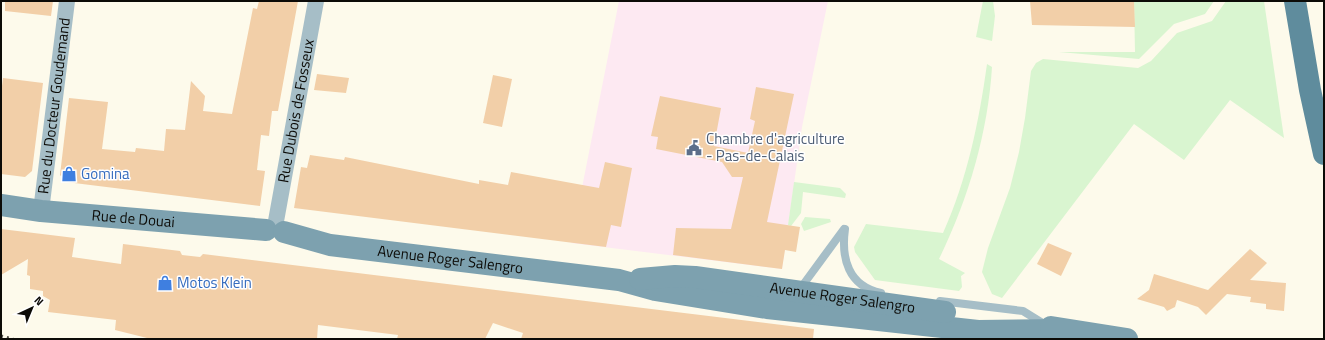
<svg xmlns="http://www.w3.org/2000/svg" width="1325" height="340" font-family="'Titillium Web',sans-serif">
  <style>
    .commercial { fill: #fde9f2 }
    .green { fill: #d9f5d0 }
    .building { fill: #f2cfa8 }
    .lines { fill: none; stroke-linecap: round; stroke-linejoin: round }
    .lane { stroke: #a6bec7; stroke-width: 8 }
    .street { stroke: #a6bec7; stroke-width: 16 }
    .secondary { stroke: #7da1af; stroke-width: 22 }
    .primary { stroke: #5f8c9d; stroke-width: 22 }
    .rail { stroke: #504e47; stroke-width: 3; stroke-dasharray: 2 4; stroke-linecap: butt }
    .labels { text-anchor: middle; stroke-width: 3; stroke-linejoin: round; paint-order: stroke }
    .street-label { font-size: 15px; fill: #0c0b07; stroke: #fff }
    .service-label { font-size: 15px; fill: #4e5e75; stroke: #fff; text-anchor: start }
    .shop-label { font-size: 15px; fill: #366cbe; stroke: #fff; text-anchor: start }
  </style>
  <rect width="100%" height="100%" fill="#fdfaeb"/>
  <!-- commercial -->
  <polygon class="commercial" points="619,1 828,1 802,127 782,269 571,243"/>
  <!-- green -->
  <g class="green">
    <polygon points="983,1 993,1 995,16 992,41 976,37"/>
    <polygon points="1134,1 1214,1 1205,14 1174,24 1139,59 1059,52 1135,52"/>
    <polygon points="1226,1 1264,1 1284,138 1230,100 1184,160 1134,124 1002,298 992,294 982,272 988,248 1010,188 1019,152 1025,118 1031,71 1036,63 1043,59 1138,68 1151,61 1177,33 1212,21"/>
    <path d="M 987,64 L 992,67 C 988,133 968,200 939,259 L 965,273 L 961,276 L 962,287 L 959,291 L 875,280 L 855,252 L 854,247 L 866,224 L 943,233 C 967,180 979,122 987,64 Z"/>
    <polygon points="794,182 840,188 846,194 845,198 803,192 801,213 791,226 788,225"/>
    <polygon points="805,217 830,219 831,222 804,231 801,224"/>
  </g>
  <!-- building -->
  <g class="building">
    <polygon points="5,1 53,1 51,16 5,11"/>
    <polygon points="259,1 298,1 278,111 272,111 269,136 261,135 257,170 265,171 260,206 66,182 60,175 69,98 108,102 102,149 135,152 136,148 164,151 166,129 185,130 191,81 205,96 203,111 232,114 253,8 257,9"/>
    <polygon points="1030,1 1134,1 1135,27 1032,25"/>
    <polygon points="317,74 349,78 346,93 314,90"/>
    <polygon points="493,75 512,79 502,127 483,123"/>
    <polygon points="3,78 43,83 32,171 25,177 1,174 1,94"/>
    <polygon points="756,87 794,94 767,222 800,227 796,252 785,250 782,269 673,255 676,228 731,229 743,177 732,177 722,162 656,149 658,137 651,136 660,96 721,108 714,146 748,153 755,121 750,119"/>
    <polygon points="310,155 344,160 345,157 479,184 479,180 508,185 511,172 599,188 605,162 632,168 621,227 611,225 606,247 294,208 301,167 307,168"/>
    <polygon points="1,229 75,238 72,257 121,264 123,244 180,251 182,255 200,257 203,254 814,329 813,339 521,339 523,333 493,323 485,339 397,339 398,335 318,325 317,339 151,339 115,330 116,320 48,312 50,300 43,296 43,291 30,289 30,276 27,275 28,259 1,275"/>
    <polygon points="1048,243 1072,253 1061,276 1037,264"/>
    <polygon points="1250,249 1267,263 1250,280 1286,283 1284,311 1266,309 1266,304 1250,302 1251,297 1227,294 1206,315 1198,307 1177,300 1175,307 1167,311 1164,307 1137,299 1149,290 1154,274 1208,290"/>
  </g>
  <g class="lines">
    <!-- lane -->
    <g class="lane">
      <path d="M 845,229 C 841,258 848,286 881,293"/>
      <polyline points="800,289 844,229"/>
      <polyline points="940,301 1023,311 1044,324"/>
    </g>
    <!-- street -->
    <g class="street">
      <path id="s1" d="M 41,211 L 67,1"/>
      <path id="s2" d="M 276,221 L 316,1"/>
    </g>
    <!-- secondary -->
    <g class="secondary">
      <path id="s3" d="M 1,205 L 41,211 L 266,230"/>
      <path id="s4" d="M 284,232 L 330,245 L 619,280 L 655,290 L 767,308 L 842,316 L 978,331 L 1065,330"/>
      <path id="s5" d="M 640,279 L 675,276 L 695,277 L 945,312"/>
      <polyline points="1051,327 1127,339"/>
    </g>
    <!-- primary -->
    <polyline class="primary" points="1295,1 1310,90 1324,154"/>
    <!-- rail -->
    <polyline class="rail" points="1,336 13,339"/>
  </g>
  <!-- icons -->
  <defs>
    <symbol id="civic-bare" viewBox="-9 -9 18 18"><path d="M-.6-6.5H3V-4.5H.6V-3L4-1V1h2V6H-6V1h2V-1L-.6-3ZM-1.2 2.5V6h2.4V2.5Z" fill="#5c6f8a" stroke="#fff" stroke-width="2.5" paint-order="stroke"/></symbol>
    <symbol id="shop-bare" viewBox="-9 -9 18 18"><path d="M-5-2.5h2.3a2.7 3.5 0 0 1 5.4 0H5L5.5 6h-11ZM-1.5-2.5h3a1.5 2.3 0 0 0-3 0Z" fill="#3f7fe0" stroke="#fff" stroke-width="2.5" paint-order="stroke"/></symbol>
  </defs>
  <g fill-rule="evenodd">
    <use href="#civic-bare" x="683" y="137" width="22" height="22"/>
    <use href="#shop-bare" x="58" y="163" width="22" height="22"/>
    <use href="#shop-bare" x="154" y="272" width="22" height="22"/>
  </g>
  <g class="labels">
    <!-- street labels -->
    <g class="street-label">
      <text dy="5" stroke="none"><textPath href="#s1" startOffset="106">Rue du Docteur Goudemand</textPath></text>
      <text dy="5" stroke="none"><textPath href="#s2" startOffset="112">Rue Dubois de Fosseux</textPath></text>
      <text dy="5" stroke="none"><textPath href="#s3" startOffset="133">Rue de Douai</textPath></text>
      <text dy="5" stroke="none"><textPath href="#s4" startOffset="169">Avenue Roger Salengro</textPath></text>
      <text dy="5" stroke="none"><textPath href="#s5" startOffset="204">Avenue Roger Salengro</textPath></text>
    </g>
    <!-- service labels -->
    <g class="service-label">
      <text x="706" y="144">Chambre d'agriculture<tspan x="706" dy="17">- Pas-de-Calais</tspan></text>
    </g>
    <!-- shop labels -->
    <g class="shop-label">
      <text x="81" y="179">Gomina</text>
      <text x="177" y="288">Motos Klein</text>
    </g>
  </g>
  <!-- border -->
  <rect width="1325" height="340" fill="none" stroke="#0c0b07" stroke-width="4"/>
  <!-- north arrow -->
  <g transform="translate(32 308) rotate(44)" stroke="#ffffff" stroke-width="3" paint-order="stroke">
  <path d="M0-3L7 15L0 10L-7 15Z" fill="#0c0b07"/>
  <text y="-6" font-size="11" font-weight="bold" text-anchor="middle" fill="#0c0b07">N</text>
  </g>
</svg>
